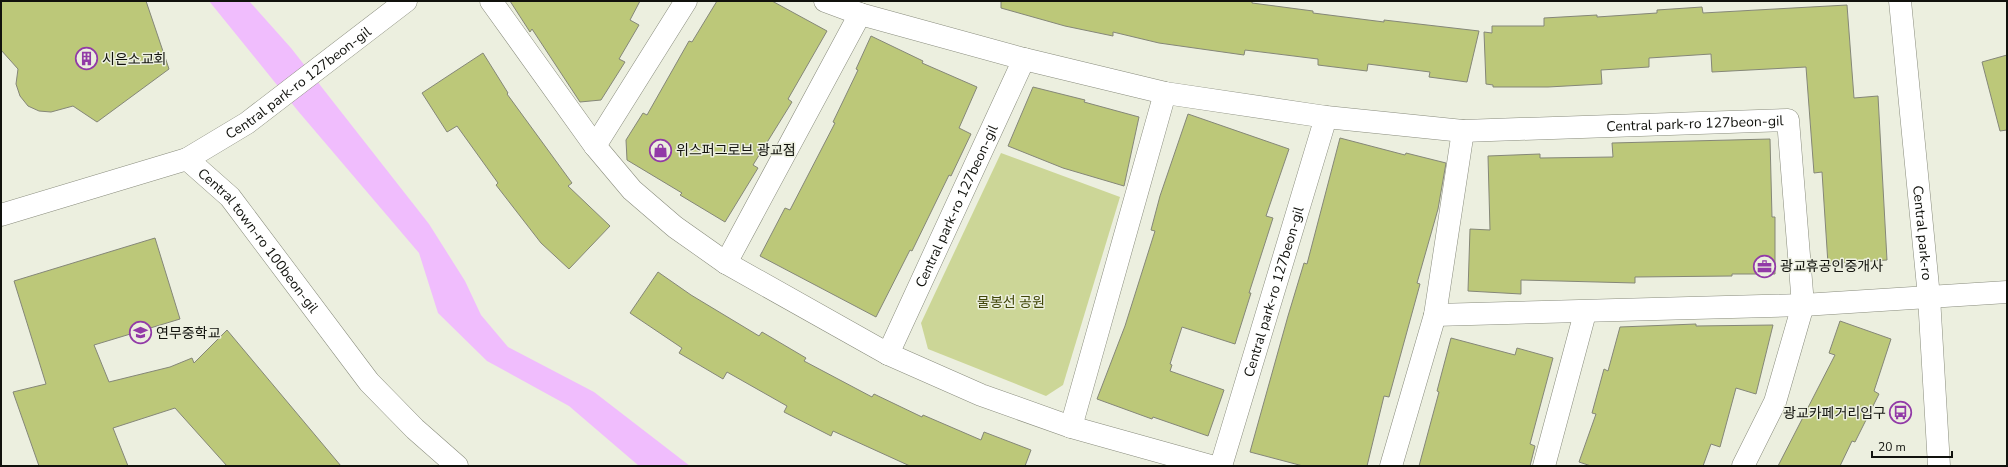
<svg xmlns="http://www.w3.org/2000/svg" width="2008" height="467" font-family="'Nunito Sans','Noto Sans KR',sans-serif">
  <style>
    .green { fill: #ccd697 }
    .water { fill: #f0bdfd }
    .building { fill: #bcc879; stroke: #858778 }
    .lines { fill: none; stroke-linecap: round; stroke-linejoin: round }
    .street-casing { stroke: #898c7d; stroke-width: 23 }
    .secondary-casing { stroke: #898c7d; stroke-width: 23 }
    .street { stroke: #fff; stroke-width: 22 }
    .secondary { stroke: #fff; stroke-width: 22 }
    .labels { text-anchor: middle; stroke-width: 3; stroke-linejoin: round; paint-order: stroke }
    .poi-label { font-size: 14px; fill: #11120d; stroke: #ecefdf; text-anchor: start }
    .street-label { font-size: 14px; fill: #11120d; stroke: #ecefdf }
    .park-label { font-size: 14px; fill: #3f4507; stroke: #ecefdf }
  </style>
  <rect width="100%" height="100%" fill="#ecefdf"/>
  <!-- green -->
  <polygon class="green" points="1001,153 1120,197 1063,385 1046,396 928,349 921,323"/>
  <!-- water -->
  <polygon class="water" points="209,1 249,1 291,48 429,224 465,281 481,315 508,347 594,392 690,466 639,466 569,406 487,361 438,313 419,253 298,111"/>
  <!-- building -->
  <g class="building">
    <polygon points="1,1 146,1 169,69 97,122 73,106 51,112 39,111 28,106 20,96 16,84 18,69 1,50"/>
    <polygon points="510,1 640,1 630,20 639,25 619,59 625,62 601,100 580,102 532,29 530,32"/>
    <polygon points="717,1 772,1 827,31 788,99 792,102 753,165 758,168 725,222 680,195 682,193 627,160 626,140 643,113 647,115 689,41 692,42"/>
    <polygon points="1001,1 1252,1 1252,3 1313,11 1313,13 1384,22 1384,20 1479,31 1467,82 1429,77 1430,72 1368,64 1367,71 1318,65 1318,59 1245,50 1244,55 1159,43 1113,32 1113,36 1065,26 1001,8"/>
    <polygon points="1847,5 1854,98 1878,96 1887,260 1828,264 1822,172 1814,173 1806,67 1712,72 1711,54 1649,58 1649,67 1601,70 1602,84 1548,87 1493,87 1493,85 1486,84 1484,32 1492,33 1492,26 1544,26 1544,18 1597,15 1597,17 1657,13 1657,10 1702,7 1703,13"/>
    <polygon points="871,36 923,61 922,63 977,87 959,128 971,134 951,176 949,175 912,251 910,250 876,317 760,256 785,208 790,210 835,123 833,122 858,70 856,69"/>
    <polygon points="483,53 508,93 507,94 572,183 568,186 610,226 569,269 541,243 496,185 498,183 457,126 447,132 422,93"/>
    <polygon points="2007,55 2007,130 2000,131 1982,62"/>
    <polygon points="1033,87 1085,100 1084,102 1139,117 1124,186 1063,168 1008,146"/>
    <polygon points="1188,114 1289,149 1266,216 1273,218 1249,293 1251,293 1235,344 1182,327 1170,364 1172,365 1170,371 1224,390 1208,436 1153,417 1152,419 1097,399 1125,326 1155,231 1151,230 1160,196"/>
    <polygon points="1340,138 1405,155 1406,153 1446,163 1438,209 1417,283 1420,284 1389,397 1384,396 1367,466 1303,466 1250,452 1288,316 1304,263 1307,264"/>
    <polygon points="1770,139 1772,217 1775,217 1775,274 1732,274 1732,276 1635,277 1635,283 1521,280 1521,294 1468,291 1470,229 1490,230 1488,156 1540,154 1540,158 1613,157 1612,143"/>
    <polygon points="155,238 180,319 94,345 109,382 170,367 192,358 194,363 227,330 341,466 227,466 175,408 113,428 128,466 39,466 13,392 46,384 14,281"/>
    <polygon points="658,272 691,295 759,336 762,332 806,358 804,361 872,397 874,394 922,417 923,415 981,440 984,432 1031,450 1025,466 910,466 833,431 831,436 784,412 787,406 727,372 723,379 679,353 682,348 630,313"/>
    <polygon points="1840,321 1891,339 1874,391 1879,394 1855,442 1852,441 1840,466 1778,466 1835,355 1829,353"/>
    <polygon points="1696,324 1696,326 1773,325 1756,394 1736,388 1720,447 1711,444 1703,466 1591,466 1579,462 1596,414 1592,413 1604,369 1608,371 1620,327"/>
    <polygon points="1451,338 1515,355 1517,348 1553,358 1530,444 1535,446 1530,466 1419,466 1439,392 1437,391"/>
  </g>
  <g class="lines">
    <defs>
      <g id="street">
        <polyline points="491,1 595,146 632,190 675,227 726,263 888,354 981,395 1071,427 1211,466"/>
        <path id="s1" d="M 825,1 L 860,14 L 1024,59 L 1165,93 L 1326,117 L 1463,131 L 1788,120 L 1803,305 L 1775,402 L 1743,466"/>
        <polyline points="595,146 686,1"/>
        <path id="s2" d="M 187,159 L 247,123 L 406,1"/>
        <path id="s3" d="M 1,215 L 187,159 L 230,197 L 369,382 L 415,429 L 457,466"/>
        <polyline points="726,263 860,14"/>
        <polyline points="1435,315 1803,305 2007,292"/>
        <path id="s4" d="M 888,354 L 1024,59"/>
        <polyline points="1071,427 1165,93"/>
        <path id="s5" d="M 1221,466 L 1326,117"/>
        <polyline points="1391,466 1435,315 1463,131"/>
        <polyline points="1544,466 1585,313"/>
      </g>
      <g id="secondary">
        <path id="s6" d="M 1900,1 L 1929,297 L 1939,466"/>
      </g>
    </defs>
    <!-- street casing -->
    <use href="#street" class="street-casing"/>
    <!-- secondary casing -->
    <use href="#secondary" class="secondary-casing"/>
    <!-- street -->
    <use href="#street" class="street"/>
    <!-- secondary -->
    <use href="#secondary" class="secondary"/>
  </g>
  <!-- icons -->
  <defs>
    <symbol id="building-ring" viewBox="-11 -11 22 22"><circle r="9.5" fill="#ecefdf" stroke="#923aa7" stroke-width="1.5"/><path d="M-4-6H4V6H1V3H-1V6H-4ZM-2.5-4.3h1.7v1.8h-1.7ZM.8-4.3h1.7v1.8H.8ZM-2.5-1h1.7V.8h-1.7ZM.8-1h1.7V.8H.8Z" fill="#923aa7"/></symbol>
    <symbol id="shop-ring" viewBox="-11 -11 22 22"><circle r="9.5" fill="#ecefdf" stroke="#923aa7" stroke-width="1.5"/><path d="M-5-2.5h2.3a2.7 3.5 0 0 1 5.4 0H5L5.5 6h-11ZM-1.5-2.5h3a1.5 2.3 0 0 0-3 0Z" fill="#923aa7"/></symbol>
    <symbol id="office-ring" viewBox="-11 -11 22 22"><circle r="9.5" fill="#ecefdf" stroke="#923aa7" stroke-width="1.5"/><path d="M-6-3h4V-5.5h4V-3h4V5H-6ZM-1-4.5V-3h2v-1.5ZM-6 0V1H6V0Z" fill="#923aa7"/></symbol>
    <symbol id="school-ring" viewBox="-11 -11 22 22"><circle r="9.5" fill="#ecefdf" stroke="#923aa7" stroke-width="1.5"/><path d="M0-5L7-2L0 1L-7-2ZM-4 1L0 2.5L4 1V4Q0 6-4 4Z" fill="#923aa7"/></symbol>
    <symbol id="bus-ring" viewBox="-11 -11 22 22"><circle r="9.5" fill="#ecefdf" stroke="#923aa7" stroke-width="1.5"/><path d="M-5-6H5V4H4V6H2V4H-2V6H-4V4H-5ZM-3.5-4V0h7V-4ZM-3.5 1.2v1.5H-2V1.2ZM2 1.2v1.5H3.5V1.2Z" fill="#923aa7"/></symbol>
  </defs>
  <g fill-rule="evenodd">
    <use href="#building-ring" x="74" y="46" width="25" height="25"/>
    <use href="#shop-ring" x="648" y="138" width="25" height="25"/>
    <use href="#office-ring" x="1752" y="254" width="25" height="25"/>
    <use href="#school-ring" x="128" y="320" width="25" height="25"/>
    <use href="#bus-ring" x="1888" y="400" width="25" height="25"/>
  </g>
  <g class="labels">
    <!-- poi labels -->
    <g class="poi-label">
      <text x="102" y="64">시은소교회</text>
      <text x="676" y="155">위스퍼그로브 광교점</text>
      <text x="1780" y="271">광교휴공인중개사</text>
      <text x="156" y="338">연무중학교</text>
      <text x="1886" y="418" text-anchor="end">광교카페거리입구</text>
    </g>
    <!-- street labels -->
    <g class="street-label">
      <text dy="5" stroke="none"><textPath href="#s2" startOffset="135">Central park-ro 127beon-gil</textPath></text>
      <text dy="5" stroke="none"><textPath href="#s1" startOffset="885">Central park-ro 127beon-gil</textPath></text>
      <text dy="5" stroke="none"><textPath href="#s4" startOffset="163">Central park-ro 127beon-gil</textPath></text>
      <text dy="5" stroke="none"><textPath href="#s6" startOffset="233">Central park-ro</textPath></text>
      <text dy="5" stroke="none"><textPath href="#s3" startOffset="303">Central town-ro 100beon-gil</textPath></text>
      <text dy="5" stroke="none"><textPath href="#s5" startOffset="182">Central park-ro 127beon-gil</textPath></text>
    </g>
    <!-- park labels -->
    <g class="park-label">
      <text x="1011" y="307">물봉선 공원</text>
    </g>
  </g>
  <!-- border -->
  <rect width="2008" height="467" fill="none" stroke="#11120d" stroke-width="4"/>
  <!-- scale -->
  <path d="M1872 451v6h80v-6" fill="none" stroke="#11120d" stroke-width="2"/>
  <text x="1878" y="451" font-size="12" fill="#11120d" stroke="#ecefdf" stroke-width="3" paint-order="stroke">20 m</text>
</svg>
